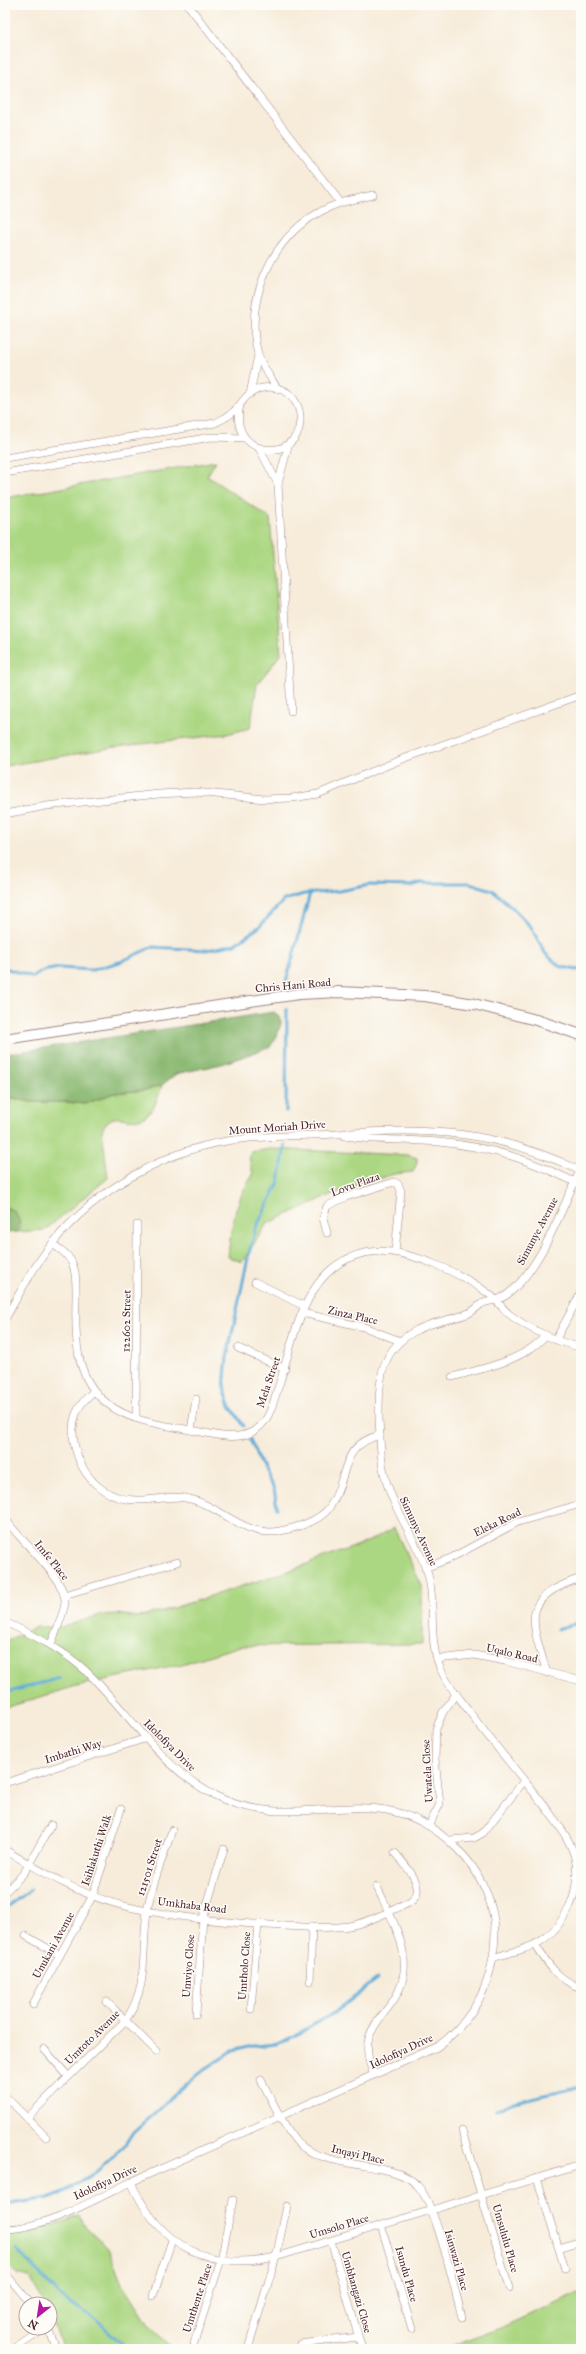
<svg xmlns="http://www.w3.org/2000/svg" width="586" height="2354" font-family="'IM FELL Great Primer',serif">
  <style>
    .green { fill: #acd782; stroke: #7b7b56 }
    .forest { fill: #89b870; stroke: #6a6c4e }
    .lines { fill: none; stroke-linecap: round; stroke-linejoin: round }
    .stream { stroke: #5facd8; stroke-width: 3 }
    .street-casing { stroke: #a08682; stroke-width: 8 }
    .secondary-casing { stroke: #a08682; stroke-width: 12 }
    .street { stroke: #fff; stroke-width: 7 }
    .secondary { stroke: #fff; stroke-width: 10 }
    .labels { text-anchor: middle; stroke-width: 3; stroke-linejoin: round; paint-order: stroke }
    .street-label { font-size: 11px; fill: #4a1f2b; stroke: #fdfcf7 }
  </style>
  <rect width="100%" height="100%" fill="#fdfcf7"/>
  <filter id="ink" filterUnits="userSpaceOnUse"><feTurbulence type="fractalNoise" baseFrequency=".025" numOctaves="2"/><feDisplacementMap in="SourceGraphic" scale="8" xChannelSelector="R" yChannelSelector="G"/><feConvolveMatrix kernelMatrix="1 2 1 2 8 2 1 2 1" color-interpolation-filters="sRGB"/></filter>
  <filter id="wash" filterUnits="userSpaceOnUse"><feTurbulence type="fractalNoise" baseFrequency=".012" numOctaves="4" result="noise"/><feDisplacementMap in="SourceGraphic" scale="16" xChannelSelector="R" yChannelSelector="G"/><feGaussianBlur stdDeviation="0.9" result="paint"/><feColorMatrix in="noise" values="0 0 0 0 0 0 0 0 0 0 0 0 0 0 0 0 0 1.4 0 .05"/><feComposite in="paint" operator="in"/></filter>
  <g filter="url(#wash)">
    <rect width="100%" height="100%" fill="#f7ecda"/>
    <!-- green -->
    <g class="green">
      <polygon points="216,461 207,476 270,518 281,654 257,684 250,728 227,734 116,747 5,766 5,498"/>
      <path d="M 162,1085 C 159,1095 156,1106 148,1114 C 131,1130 114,1104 102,1130 L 108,1178 L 45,1230 L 17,1232 L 21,1227 L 15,1212 L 5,1206 L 5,1096 L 31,1102 L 66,1102 L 85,1104 L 114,1093 L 146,1090 Z"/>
      <path d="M 270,1149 L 408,1155 L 417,1158 L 417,1163 L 413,1172 L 394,1174 L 330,1195 L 267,1224 L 242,1262 L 228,1257 C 231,1227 235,1200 253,1175 L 249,1157 L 251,1152 Z"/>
      <polygon points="394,1528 422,1586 422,1644 240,1646 182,1664 76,1686 5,1708 5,1641 37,1627 63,1627 100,1615 117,1614 137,1617 167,1610 286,1572 367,1542"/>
      <polygon points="80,2216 84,2225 108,2248 122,2284 148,2325 173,2349 63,2349 50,2315 50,2304 45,2304 29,2277 17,2274 5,2262 5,2235 29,2233"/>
      <polygon points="581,2291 581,2349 443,2349 496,2330"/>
    </g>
    <!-- forest -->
    <g class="forest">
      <polygon points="274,1012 280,1017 281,1023 277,1036 270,1047 222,1064 176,1074 162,1085 146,1090 114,1093 85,1104 66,1102 31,1102 5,1096 5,1054"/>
      <polygon points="5,1206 15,1212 20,1222 17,1232 5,1233"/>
    </g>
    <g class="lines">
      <!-- stream -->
      <g class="stream">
        <polyline points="5,968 33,977 43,971 59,968 92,970 120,962 152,947 207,950 235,944 259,927 284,900 304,894 339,891 370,885 411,886 421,883 470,883 492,890 513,908 531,927 545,953 559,966 576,970 581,969"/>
        <polyline points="286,982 310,893"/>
        <polyline points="286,1111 287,1009"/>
        <polyline points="244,1426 230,1406 224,1388 227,1357 249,1253 256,1228 279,1182 285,1145"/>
        <polyline points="250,1439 262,1469 274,1489 277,1508"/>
        <polyline points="557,1629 581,1622"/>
        <polyline points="5,1693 60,1678"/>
        <polyline points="5,1909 30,1890"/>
        <polyline points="496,2110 514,2102 581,2087"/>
        <polyline points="5,2205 49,2198 66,2191 96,2172 124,2146 133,2132 199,2073 233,2051 254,2046 278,2044 296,2035 337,2011 377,1979"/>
        <polyline points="16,2249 60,2296 94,2318 128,2349"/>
      </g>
    </g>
  </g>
  <g filter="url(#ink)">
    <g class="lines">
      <defs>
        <g id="street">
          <polyline points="188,5 340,202"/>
          <path d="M 277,388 C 271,378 261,365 258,354 C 244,301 271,239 318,213 C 335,203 354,199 373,195"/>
          <polyline points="250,394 258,355"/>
          <polyline points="289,443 278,484 291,711"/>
          <polyline points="259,448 278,484"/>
          <path d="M 5,458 L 215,423 C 221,420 228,417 233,412 C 239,407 242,401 247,396 C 260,384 282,384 293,398 C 298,405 301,412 300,421 C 298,465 227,457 240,405"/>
          <polyline points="5,473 211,437 245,438"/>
          <polyline points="5,814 46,806 159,794 195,792 265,799 292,798 318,794 400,760 581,695"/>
          <path d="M 345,1136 C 376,1141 408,1139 439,1142 C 497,1148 530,1160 581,1185"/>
          <polyline points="327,1233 323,1218 327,1206 346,1197 394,1182 398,1184 401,1191 395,1252"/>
          <path d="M 52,1244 C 60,1249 68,1254 72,1263 C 77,1273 76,1287 76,1298 C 75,1336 74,1379 108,1404 C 131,1422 163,1425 191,1430 C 209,1433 232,1441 250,1433 C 267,1426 272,1408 277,1391 C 295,1339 303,1261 371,1252 C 405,1247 463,1274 489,1294 C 497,1300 502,1308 509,1314 C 525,1327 560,1344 581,1347"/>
          <polyline points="255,1282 304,1306"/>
          <polyline points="302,1313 364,1327 400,1341"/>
          <path d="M 5,1319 C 19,1294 34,1266 52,1244 C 97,1188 170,1147 241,1139 C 273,1135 305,1136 337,1134 C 427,1126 499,1131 581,1171"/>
          <polyline points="556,1339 581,1293"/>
          <polyline points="238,1348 285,1369"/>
          <path d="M 452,1377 C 484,1368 524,1361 546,1335"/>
          <path d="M 94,1391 C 77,1405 70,1420 74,1442 C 80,1476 104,1501 140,1500 C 159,1500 175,1494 194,1500 C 223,1509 247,1538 280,1531 C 296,1528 319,1521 329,1508 C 350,1479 337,1446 380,1435"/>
          <polyline points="136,1418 137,1225"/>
          <polyline points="191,1430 196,1399"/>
          <path d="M 5,1518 C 18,1540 67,1578 65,1603 C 63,1616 56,1631 51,1644"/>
          <polyline points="425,1568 451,1558 518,1522 581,1504"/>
          <polyline points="64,1595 177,1562"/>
          <path d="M 5,1622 C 35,1636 62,1649 86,1671 C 129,1712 161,1768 214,1795 C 303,1841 382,1764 464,1856 C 482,1876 495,1907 495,1933 C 494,1981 476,2018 437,2047 L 131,2182 C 94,2200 46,2228 5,2229"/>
          <polyline points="437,1659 474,1655 505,1661 581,1681"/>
          <path d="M 547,1673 C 531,1620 519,1598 581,1578"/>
          <polyline points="5,1783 147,1738"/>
          <polyline points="429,1825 440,1804 435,1759 436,1729 443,1712 456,1694"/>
          <polyline points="450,1840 474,1838 483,1833 524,1781"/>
          <path d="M 5,1850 C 41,1871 77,1893 117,1904 C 169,1918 231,1923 285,1926 C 306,1927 328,1929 349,1926 C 365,1923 382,1915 397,1908 C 405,1905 416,1901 417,1892 C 419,1878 402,1862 395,1853"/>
          <polyline points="5,1892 24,1873 51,1825"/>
          <polyline points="26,1936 60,1955"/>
          <path d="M 536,1946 C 548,1965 560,1981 581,1988"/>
          <path d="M 495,1957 C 532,1947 550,1944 569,1908 C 575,1896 578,1878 576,1864 C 574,1844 558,1824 546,1808 C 520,1774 491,1742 466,1707 C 457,1695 447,1684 441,1670 C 426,1637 438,1602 426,1568 C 413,1534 390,1505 383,1468 C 380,1452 380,1435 379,1419 C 379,1381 379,1349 417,1330 C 433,1321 453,1320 469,1313 C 474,1311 477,1307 481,1304 C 491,1299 496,1303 508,1294 C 542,1267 561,1209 580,1171"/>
          <polyline points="310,1981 312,1927"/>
          <polyline points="107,2002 156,2051"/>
          <polyline points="33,2004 92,1897 121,1809"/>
          <polyline points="251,2009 258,1924"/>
          <polyline points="196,2014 203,1918 224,1849"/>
          <polyline points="44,2049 68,2076"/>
          <path d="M 374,2075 C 350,2021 400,2017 404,1971 C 407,1943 388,1911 377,1887"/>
          <path d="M 261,2080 C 272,2099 283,2127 298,2143 C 325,2170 394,2160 417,2185 C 436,2204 454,2287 462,2317"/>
          <polyline points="5,2096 46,2137"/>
          <path d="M 27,2118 L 125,2021 C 150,1986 141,1952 147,1912 C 150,1888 165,1853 172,1830"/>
          <polyline points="462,2131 509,2288"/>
          <polyline points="537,2178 565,2269"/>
          <path d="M 131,2182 C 159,2245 207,2272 276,2257 L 581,2165"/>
          <polyline points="381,2225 412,2329"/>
          <polyline points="331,2241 362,2349"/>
          <polyline points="559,2248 581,2241"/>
          <polyline points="5,2273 31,2304"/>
          <polyline points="153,2296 172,2240"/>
          <polyline points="48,2328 56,2349"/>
          <polyline points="194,2343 221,2260 233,2200"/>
          <polyline points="300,2344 358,2337"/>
          <polyline points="14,2349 46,2328"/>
          <polyline points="248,2349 276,2257 287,2206"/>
        </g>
        <polyline id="secondary" points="5,1039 244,1002 299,994 339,992 425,996 474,1004 536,1020 581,1035"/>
      </defs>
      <!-- street casing -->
      <use href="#street" class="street-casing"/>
      <!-- secondary casing -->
      <use href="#secondary" class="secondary-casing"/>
      <!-- street -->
      <use href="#street" class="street"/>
      <!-- secondary -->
      <use href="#secondary" class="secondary"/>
    </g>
  </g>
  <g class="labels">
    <!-- street labels -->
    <g class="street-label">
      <text transform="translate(293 985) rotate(-5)" y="4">Chris Hani Road</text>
      <text transform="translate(277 1127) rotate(-4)" y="4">Mount Moriah Drive</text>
      <text transform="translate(355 1184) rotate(-20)" y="4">Lovu Plaza</text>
      <text transform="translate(537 1231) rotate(-62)" y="4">Simunye Avenue</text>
      <text transform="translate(353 1315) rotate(13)" y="4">Zinza Place</text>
      <text transform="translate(126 1321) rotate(-89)" y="4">122602 Street</text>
      <text transform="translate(268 1382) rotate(-71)" y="4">Mela Street</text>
      <text transform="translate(497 1522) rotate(-26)" y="4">Eleka Road</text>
      <text transform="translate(419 1531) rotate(65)" y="4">Simunye Avenue</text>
      <text transform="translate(52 1560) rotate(51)" y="4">Imfe Place</text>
      <text transform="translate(512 1653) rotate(13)" y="4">Uqalo Road</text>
      <text transform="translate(170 1745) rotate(45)" y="4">Idolofiya Drive</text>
      <text transform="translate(73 1751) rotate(-17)" y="4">Imbathi Way</text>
      <text transform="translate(427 1771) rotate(-93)" y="4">Uwatela Close</text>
      <text transform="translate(96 1850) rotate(-72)" y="4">Isihlakuthi Walk</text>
      <text transform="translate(149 1867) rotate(-72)" y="4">121501 Street</text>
      <text transform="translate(192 1905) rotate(7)" y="4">Umkhaba Road</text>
      <text transform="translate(53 1945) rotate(-61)" y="4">Unukani Avenue</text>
      <text transform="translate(188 1966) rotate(-86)" y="4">Umviyo Close</text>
      <text transform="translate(244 1966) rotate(-86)" y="4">Umtholo Close</text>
      <text transform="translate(92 2037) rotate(-45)" y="4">Umtoto Avenue</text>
      <text transform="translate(401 2051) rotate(-25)" y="4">Idolofiya Drive</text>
      <text transform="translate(358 2154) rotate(13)" y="4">Inqayi Place</text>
      <text transform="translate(105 2182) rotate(-25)" y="4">Idolofiya Drive</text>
      <text transform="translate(339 2226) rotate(-17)" y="4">Umsolo Place</text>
      <text transform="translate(506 2238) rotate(74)" y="4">Umsululu Place</text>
      <text transform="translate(457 2260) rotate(74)" y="4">Isinwazi Place</text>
      <text transform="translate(407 2274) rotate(74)" y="4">Isundu Place</text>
      <text transform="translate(357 2292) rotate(74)" y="4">Umbhangazi Close</text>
      <text transform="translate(197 2298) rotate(-72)" y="4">Umthente Place</text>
    </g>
  </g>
  <!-- margin -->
  <rect width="586" height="2354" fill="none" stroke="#fdfcf7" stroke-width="20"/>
  <!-- north arrow -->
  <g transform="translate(38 2316) rotate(210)"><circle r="19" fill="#fdfcf7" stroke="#b5a4a5"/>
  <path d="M0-3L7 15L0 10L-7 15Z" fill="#b5179e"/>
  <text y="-6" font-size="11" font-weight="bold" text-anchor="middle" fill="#4a1f2b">N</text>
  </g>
</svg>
